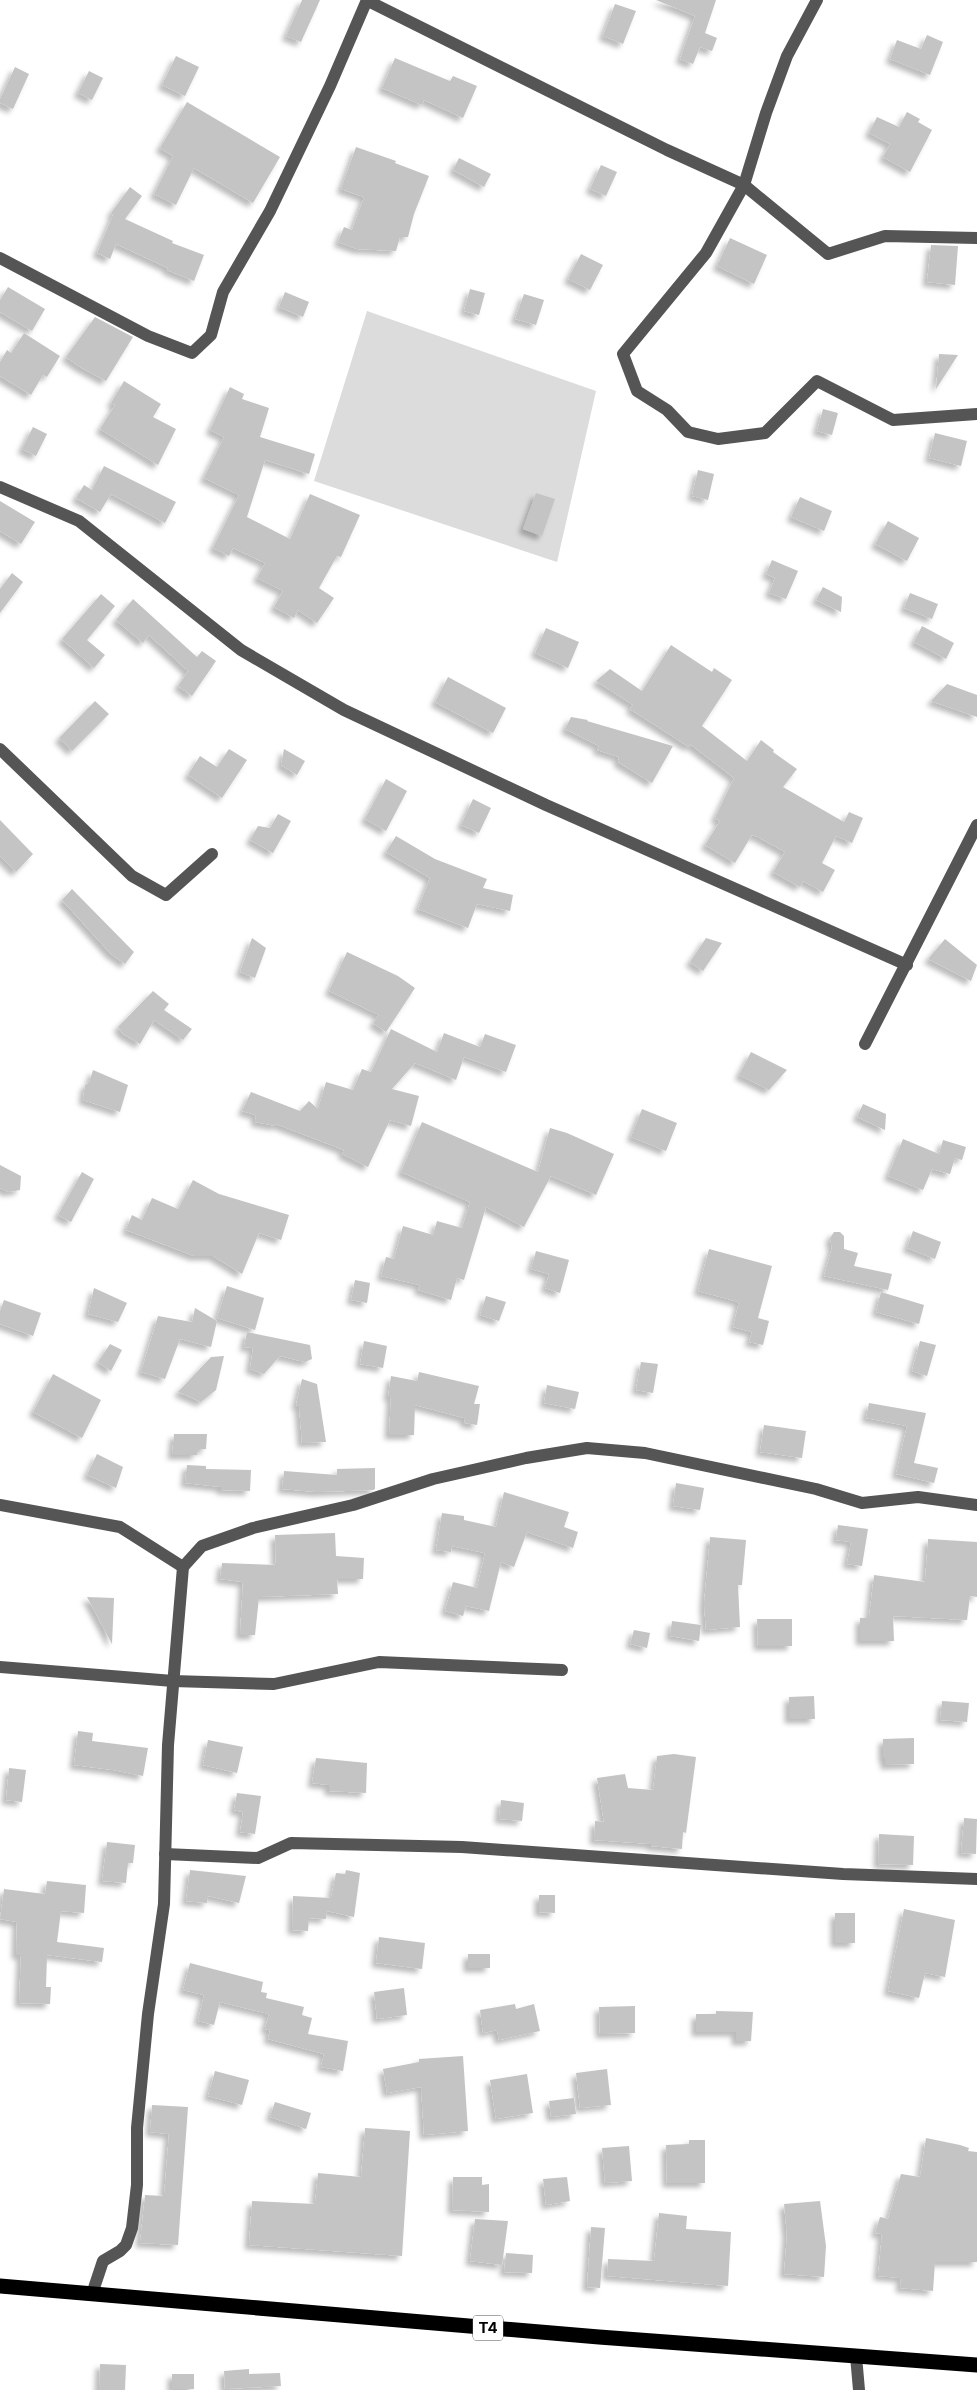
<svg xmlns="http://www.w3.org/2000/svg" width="977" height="2390" font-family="Inter,sans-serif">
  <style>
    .green { fill: #dcdcdc }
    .building { fill: #c4c4c4; filter: url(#shadow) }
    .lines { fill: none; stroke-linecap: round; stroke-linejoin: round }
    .minor { stroke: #555; stroke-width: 12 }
    .highway { stroke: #000; stroke-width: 15 }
    .labels { text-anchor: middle; stroke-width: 4; stroke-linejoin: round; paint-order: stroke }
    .shield { fill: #fff; stroke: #4c4c4c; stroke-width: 1 }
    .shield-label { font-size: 15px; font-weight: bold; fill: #000 }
  </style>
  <defs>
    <filter id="shadow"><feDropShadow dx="-4.5" dy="4.5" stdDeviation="2.5" flood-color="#0004"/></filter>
  </defs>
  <rect width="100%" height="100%" fill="#fff"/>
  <!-- green -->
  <polygon class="green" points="367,311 596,391 557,562 314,481"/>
  <!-- building -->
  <g class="building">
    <polygon points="302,0 320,0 301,42 286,36"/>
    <polygon points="656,0 716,0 705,33 717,38 712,51 700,47 693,64 680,59 695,16"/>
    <polygon points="615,4 636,11 623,44 603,36"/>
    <polygon points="927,35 943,42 930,75 890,59 897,40 921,49"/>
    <polygon points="176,56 199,67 185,96 162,85"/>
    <polygon points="395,58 450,81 453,76 477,86 463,118 424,100 422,105 382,88"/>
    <polygon points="15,67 29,74 13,109 0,103 0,99"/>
    <polygon points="89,71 103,78 92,100 78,93"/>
    <polygon points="187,102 280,157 253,203 194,168 176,205 154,194 173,156 160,148"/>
    <polygon points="907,112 920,119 918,122 932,130 910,172 883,157 890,144 869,133 877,117 899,127"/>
    <polygon points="356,147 396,161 395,163 429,176 414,214 408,237 400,237 396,251 357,249 338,242 344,227 352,230 364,197 341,189"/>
    <polygon points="459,158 491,174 484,187 453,170"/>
    <polygon points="601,165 617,172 606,196 590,189"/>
    <polygon points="130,187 142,196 125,219 173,241 172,243 204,255 194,281 167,270 168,268 116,244 110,259 97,253 113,215 111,213"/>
    <polygon points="730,238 767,255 754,284 717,266"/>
    <polygon points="931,245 958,246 955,285 927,282"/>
    <polygon points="581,254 603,265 590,290 568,279"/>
    <polygon points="8,287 45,309 32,331 0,312 0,300"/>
    <polygon points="470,289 485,293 479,315 464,311"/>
    <polygon points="285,292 309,302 303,317 279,307"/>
    <polygon points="524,294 544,300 536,325 515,319"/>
    <polygon points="95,317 133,337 106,381 80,367 66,357"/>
    <polygon points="24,333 60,356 47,377 43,375 31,395 0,376 0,362 7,350 11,353"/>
    <polygon points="939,354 958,355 936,389"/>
    <polygon points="124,381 161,404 153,417 176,429 158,465 100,429 115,405 111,403"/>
    <polygon points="230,387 244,394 242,399 269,408 260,437 315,454 309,474 265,460 247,517 290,539 310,494 360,515 341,557 337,556 319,588 334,598 317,623 298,610 294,618 274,607 283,591 257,578 265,563 233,548 229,556 213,548 239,495 204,478 224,437 210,430"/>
    <polygon points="823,409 838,413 832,435 817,431"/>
    <polygon points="33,427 47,434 36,456 22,449"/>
    <polygon points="935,433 967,441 961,466 929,458"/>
    <polygon points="104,466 176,502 165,523 111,494 100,512 76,498 84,485 92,490"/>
    <polygon points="698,470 714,474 708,500 692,496"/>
    <polygon points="536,493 555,499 542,536 523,529"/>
    <polygon points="800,497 832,511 824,531 791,517"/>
    <polygon points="0,501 35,522 21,544 0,531"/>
    <polygon points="888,521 919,538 907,561 875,544"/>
    <polygon points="772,560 798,571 786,599 769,593 775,578 766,574"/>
    <polygon points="12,573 23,582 0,613 0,589"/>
    <polygon points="823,587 842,597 841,612 816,600"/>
    <polygon points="910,593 938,604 932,619 904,608"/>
    <polygon points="101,594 115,606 87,640 105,655 94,668 62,639"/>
    <polygon points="133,599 197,657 202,651 216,661 192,696 178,686 188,671 149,635 143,643 116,620"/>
    <polygon points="922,626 954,643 946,659 914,642"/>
    <polygon points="546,628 579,642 568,668 535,653"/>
    <polygon points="671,645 712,672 714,668 732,680 702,726 747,761 761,740 774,750 773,752 797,769 783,787 844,822 849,812 863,818 852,843 836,836 822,863 835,870 823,892 803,881 800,887 773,872 785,852 758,837 752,835 735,863 705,845 720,821 715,818 734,778 690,744 689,747 630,709 633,705 596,681 610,669 642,691"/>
    <polygon points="448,677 506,708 493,733 435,702"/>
    <polygon points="947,684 977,695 977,717 931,701"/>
    <polygon points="95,701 109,714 72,751 59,738"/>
    <polygon points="571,717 588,720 587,721 673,746 652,783 618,762 619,757 597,750 599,746 565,729"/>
    <polygon points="229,749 247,760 222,798 188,775 200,756 217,767"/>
    <polygon points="284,749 305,761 297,775 281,765"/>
    <polygon points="386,779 407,791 386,831 365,819"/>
    <polygon points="473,799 491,808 479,833 461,825"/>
    <polygon points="278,814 291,821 273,853 250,840 258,826 270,828"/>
    <polygon points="0,820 33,854 16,872 0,856"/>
    <polygon points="396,836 435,859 487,879 483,888 513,895 510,911 477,904 468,928 418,909 430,878 386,852"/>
    <polygon points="72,889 134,952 125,964 110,953 62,900"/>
    <polygon points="252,938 266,948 255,978 240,972"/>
    <polygon points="706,938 722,943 703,971 690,962"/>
    <polygon points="945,939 977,965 971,981 928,959"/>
    <polygon points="347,952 398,976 415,988 386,1032 373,1023 379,1015 329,991"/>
    <polygon points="153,991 169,1004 164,1010 192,1029 183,1040 154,1020 140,1044 123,1034 118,1027"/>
    <polygon points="391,1029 437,1052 444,1033 480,1047 485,1034 516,1045 506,1072 464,1057 456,1080 415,1063 392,1089 419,1096 411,1126 390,1120 368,1167 342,1154 344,1150 276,1124 276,1126 255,1122 256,1115 242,1111 251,1092 300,1111 309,1101 318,1109 326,1082 353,1090 362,1069 371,1072"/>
    <polygon points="751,1052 787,1070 769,1090 739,1075"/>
    <polygon points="93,1070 128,1085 120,1112 83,1100 85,1085 89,1083"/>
    <polygon points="863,1104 886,1114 885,1130 857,1117"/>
    <polygon points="642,1109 677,1123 666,1151 631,1137"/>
    <polygon points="422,1122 538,1172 550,1128 567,1133 614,1154 596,1195 551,1176 524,1227 486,1207 464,1280 457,1278 451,1300 418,1290 420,1285 381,1276 386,1257 394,1259 403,1226 433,1235 437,1221 462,1228 470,1202 401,1172"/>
    <polygon points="903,1139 939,1154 943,1140 966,1147 962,1160 955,1158 950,1174 932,1169 923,1190 888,1176"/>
    <polygon points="0,1165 21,1176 20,1190 8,1192 0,1188"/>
    <polygon points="82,1172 94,1179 71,1222 58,1215"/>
    <polygon points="193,1180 219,1194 289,1215 281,1240 259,1233 242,1274 213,1256 194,1256 126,1230 132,1215 142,1220 152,1198 178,1209"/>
    <polygon points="913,1231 941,1242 935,1259 907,1248"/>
    <polygon points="834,1232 840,1232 844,1236 844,1249 858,1253 854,1266 892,1274 888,1290 824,1276 832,1248 830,1238"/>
    <polygon points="709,1249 772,1266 758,1318 769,1321 763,1345 749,1342 752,1332 733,1327 739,1302 698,1291"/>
    <polygon points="536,1251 569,1260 560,1293 545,1288 549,1274 531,1269"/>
    <polygon points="355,1280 370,1283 367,1303 351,1300"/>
    <polygon points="227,1286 264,1298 255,1330 217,1318"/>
    <polygon points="94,1288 127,1303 118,1322 88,1314"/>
    <polygon points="881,1292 924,1305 919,1324 876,1312"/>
    <polygon points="486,1296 506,1302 499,1321 480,1315"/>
    <polygon points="4,1300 41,1313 33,1336 0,1324 0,1311"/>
    <polygon points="195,1308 217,1321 211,1347 180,1339 165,1379 141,1372 158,1316 192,1322"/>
    <polygon points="247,1332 310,1345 312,1359 305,1362 280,1356 264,1374 250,1369 253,1348 244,1347"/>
    <polygon points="364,1341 387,1346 383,1368 360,1364"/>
    <polygon points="920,1341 936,1345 927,1376 912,1371"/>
    <polygon points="110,1344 122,1350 111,1371 98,1362"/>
    <polygon points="224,1356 216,1390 201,1402 178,1392 211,1357"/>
    <polygon points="641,1362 658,1364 653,1393 636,1390"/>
    <polygon points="419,1372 479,1386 474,1404 480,1404 477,1425 465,1423 464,1418 415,1405 414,1435 389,1435 391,1397 388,1397 391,1376 417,1381"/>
    <polygon points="53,1374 101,1400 82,1438 33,1412"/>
    <polygon points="302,1379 317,1384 326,1442 302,1443 299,1406 296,1405"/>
    <polygon points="547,1385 579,1392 575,1409 544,1403"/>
    <polygon points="869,1403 926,1413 914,1463 938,1468 934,1483 896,1474 907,1426 866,1418"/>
    <polygon points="764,1425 806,1431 802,1458 760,1452"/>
    <polygon points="174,1434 207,1434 206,1449 197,1450 197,1455 172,1455"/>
    <polygon points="97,1454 123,1467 116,1488 87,1475"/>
    <polygon points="187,1465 206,1466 206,1469 251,1470 250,1491 221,1490 221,1487 185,1483"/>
    <polygon points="375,1468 375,1489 373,1490 317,1492 282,1489 284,1471 337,1475 337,1469"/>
    <polygon points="676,1483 704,1488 700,1510 673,1506"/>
    <polygon points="504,1492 569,1512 564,1527 578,1532 573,1548 527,1532 514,1567 501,1562 489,1611 466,1606 463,1616 445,1611 453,1582 477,1588 485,1553 452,1546 451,1552 436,1550 442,1513 464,1516 464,1520 496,1527"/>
    <polygon points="838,1525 868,1529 862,1566 847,1564 851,1542 836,1540"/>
    <polygon points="335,1533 336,1556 364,1558 363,1579 337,1579 338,1594 259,1597 255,1635 240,1635 243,1582 220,1579 222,1563 276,1565 275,1535"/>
    <polygon points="710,1537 746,1540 742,1585 738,1585 740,1627 706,1630 704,1604"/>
    <polygon points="928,1539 977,1542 977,1597 970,1596 967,1620 893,1616 894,1641 860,1641 860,1618 869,1618 874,1575 925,1582"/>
    <polygon points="87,1597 114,1598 112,1644"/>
    <polygon points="757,1619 792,1619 792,1646 758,1646"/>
    <polygon points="672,1621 701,1625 699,1641 670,1636"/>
    <polygon points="634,1630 650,1633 647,1648 630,1644"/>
    <polygon points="814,1696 815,1719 789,1719 789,1697"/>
    <polygon points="942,1701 969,1703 967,1722 940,1720"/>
    <polygon points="78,1731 93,1733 92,1741 148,1748 143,1776 113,1770 74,1765"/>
    <polygon points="914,1738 914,1764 885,1765 885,1758 883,1758 883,1739"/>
    <polygon points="208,1740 243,1747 237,1773 203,1765"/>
    <polygon points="674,1754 696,1757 686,1833 683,1832 682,1849 651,1846 651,1844 594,1840 595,1821 604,1822 597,1778 625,1774 628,1788 653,1790 657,1756"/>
    <polygon points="316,1758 367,1763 366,1793 329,1791 329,1785 312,1783"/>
    <polygon points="9,1768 26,1770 22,1802 6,1800"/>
    <polygon points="237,1793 261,1796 255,1834 240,1832 243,1812 234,1810"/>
    <polygon points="501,1800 524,1803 522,1821 499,1819"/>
    <polygon points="964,1818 977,1819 976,1854 961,1853"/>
    <polygon points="879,1834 914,1836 913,1865 878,1864"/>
    <polygon points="107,1842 135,1845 133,1863 128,1863 126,1883 102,1881"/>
    <polygon points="190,1870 246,1876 239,1903 208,1896 207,1903 186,1901"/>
    <polygon points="346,1870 360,1873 354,1917 327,1911 326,1919 309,1918 308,1931 292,1930 293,1896 331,1898 336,1873 345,1874"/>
    <polygon points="47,1881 86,1885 84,1913 61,1911 57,1942 104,1948 102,1962 47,1955 46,1987 51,1987 50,2004 19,2003 21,1955 16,1955 17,1922 0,1919 4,1889 45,1894"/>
    <polygon points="539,1895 555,1895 555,1913 539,1912"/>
    <polygon points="904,1909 955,1920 945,1977 925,1973 919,1998 888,1991"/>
    <rect x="835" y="1913" width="20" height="30"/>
    <polygon points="379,1937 425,1943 422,1969 376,1963"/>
    <rect x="468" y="1954" width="22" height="14"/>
    <polygon points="190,1963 263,1982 261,1992 267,1993 266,1998 304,2007 302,2015 312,2018 308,2034 348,2041 343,2071 321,2067 324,2054 268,2039 270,2030 265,2029 269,2014 220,2002 214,2025 198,2021 204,1995 183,1990"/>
    <polygon points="404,1988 407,2015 377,2019 374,1992"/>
    <polygon points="515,2004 516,2009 534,2004 540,2031 499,2040 497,2030 483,2033 480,2010"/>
    <polygon points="635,2006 635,2033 600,2034 599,2007"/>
    <polygon points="716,2011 753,2012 751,2041 736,2041 736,2032 696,2032 696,2014 716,2014"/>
    <polygon points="463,2056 468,2131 424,2135 421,2087 387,2093 383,2069 419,2062 419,2059"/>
    <polygon points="607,2069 611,2105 580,2108 576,2073"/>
    <polygon points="215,2071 249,2080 242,2105 208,2096"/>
    <polygon points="527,2074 533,2113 496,2119 490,2080"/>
    <polygon points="574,2098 576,2114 551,2117 549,2101"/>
    <polygon points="275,2102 311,2113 306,2129 270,2117"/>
    <polygon points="152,2105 188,2107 178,2245 140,2243 145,2195 164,2196 169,2134 150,2132"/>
    <polygon points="365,2128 410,2131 402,2256 249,2245 252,2201 315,2204 318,2173 361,2177"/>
    <polygon points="926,2138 960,2145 969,2148 968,2151 977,2152 977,2262 935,2262 933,2291 900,2288 901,2278 878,2276 882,2234 875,2233 880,2217 888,2219 901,2174 920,2177"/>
    <polygon points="689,2140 705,2140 705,2183 667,2183 666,2145 689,2144"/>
    <polygon points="629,2146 632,2181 605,2183 602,2148"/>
    <polygon points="453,2177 482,2177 482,2185 489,2184 489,2212 452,2210"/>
    <polygon points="567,2177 570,2201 546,2205 543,2179"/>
    <polygon points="820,2201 826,2246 824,2277 784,2274 787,2235 784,2204"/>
    <polygon points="659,2213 687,2216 686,2229 731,2232 728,2286 607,2276 608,2259 654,2261"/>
    <polygon points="475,2219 508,2221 502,2265 470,2261"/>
    <polygon points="591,2227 605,2228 600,2288 587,2287"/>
    <polygon points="506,2253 533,2255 532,2273 504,2272"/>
    <polygon points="100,2364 126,2365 125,2390 99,2390"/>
    <polygon points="249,2369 249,2374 280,2373 281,2386 225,2389 224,2371"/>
    <rect x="172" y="2374" width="22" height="15"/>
  </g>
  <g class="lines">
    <!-- minor -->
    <g class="minor">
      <polyline points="817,0 787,56 766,113 744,185 706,253 623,354 637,391 667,410 688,432 718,439 765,433 817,381 893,420 977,414"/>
      <polyline points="368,1 667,150 744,185 828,254 885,236 977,238"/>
      <polyline points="0,258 148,336 192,353 211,335 223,292 270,211 330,86 367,0"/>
      <polyline points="0,487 79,521 241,650 344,710 546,805 907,965"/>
      <polyline points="0,749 132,876 166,895 212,854"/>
      <polyline points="865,1044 977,825"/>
      <polyline points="0,1505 120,1527 183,1567"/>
      <polyline points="0,1667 173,1681 274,1684 379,1662 562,1670"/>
      <polyline points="165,1854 258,1858 291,1843 462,1847 843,1874 977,1879"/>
      <polyline points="92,2294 103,2261 120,2251 126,2245 132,2228 137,2185 137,2128 148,2014 164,1904 168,1745 183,1567 202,1546 253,1528 353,1505 433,1479 526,1458 587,1448 645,1453 816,1489 862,1503 918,1497 977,1505"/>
      <polyline points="856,2356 859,2390"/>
    </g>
    <!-- highway -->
    <polyline class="highway" points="0,2286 599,2337 977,2365"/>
  </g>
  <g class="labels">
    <!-- shield labels -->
    <rect class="shield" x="473" y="2315.5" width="30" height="25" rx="4"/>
    <g class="shield-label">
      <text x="488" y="2333">T4</text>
    </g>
  </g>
</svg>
